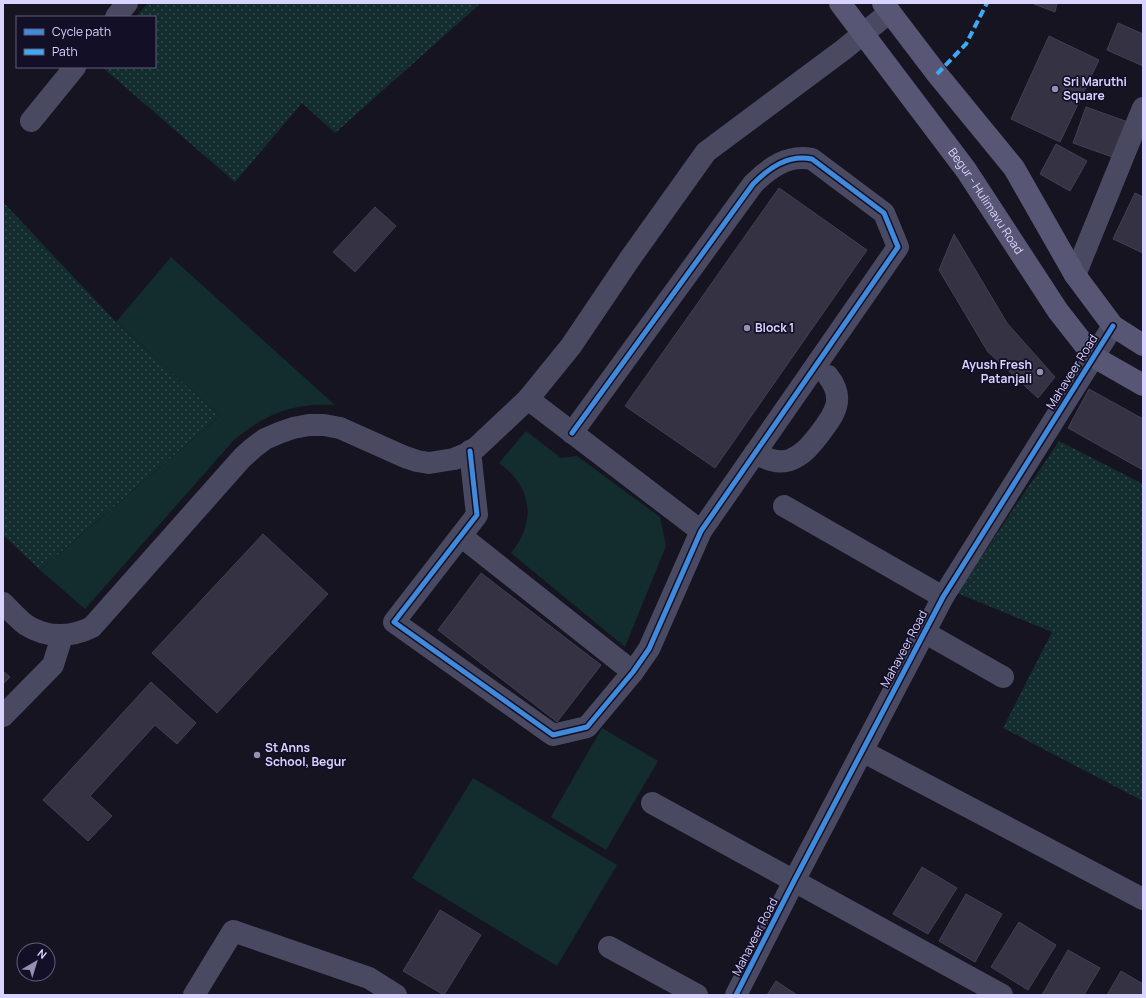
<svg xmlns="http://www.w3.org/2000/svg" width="1146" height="998" font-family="Manrope,sans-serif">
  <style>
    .grass { fill: url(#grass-dots) }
    .green { fill: #132c2d }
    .building { fill: #343243; stroke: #433f54 }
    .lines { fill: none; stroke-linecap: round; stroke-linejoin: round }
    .street { stroke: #4a4962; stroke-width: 22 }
    .secondary { stroke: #575674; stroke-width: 22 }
    .quiet { stroke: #3fa9f5; stroke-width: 4; stroke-dasharray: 8 4; stroke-linecap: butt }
    .cycleway-casing { stroke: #130f26; stroke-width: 8 }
    .cycleway { stroke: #408adc; stroke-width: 5 }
    .poi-dot { fill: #9591b1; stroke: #130f26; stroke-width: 1.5 }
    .labels { text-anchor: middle; stroke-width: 3.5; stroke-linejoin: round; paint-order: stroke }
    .poi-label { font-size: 12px; font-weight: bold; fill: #d9d4ff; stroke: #130f26; text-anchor: start }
    .street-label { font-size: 12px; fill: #d9d4ff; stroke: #130f26 }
  </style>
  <defs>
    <pattern id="grass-dots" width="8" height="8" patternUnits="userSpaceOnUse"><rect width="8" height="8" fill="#132c2d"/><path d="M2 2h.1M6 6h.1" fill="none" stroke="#354a4c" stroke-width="1.8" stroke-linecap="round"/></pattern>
  </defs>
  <rect width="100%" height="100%" fill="#161421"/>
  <!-- grass -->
  <g class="grass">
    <polygon points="148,3 481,3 335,133 302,103 235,182 102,67 155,67 155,17 136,17"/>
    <polygon points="3,202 116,322 220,416 40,570 3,535"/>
    <polygon points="1059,441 1143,484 1143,801 1003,728 1052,632 957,593"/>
  </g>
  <!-- green -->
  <g class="green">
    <path d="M 171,257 L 335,405 C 292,403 267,413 234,440 L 85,609 L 40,570 L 220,416 L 116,322 Z"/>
    <path d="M 526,431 L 561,458 L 577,456 L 660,517 L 666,546 L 625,647 L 511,553 C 537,522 532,486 499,463 Z"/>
    <polygon points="602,728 658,761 606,850 551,817"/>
    <polygon points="473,778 617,865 557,966 412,878"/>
  </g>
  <!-- building -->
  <g class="building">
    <polygon points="1034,3 1057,3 1055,12 1034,4"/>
    <polygon points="1118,23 1143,34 1143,66 1107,50"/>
    <polygon points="1049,36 1099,60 1060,142 1011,119"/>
    <polygon points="1086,107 1128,122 1115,158 1073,143"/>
    <polygon points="1056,144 1087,161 1070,191 1040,174"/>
    <polygon points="779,188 867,250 715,468 625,406"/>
    <polygon points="1135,193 1143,197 1143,253 1113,239"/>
    <polygon points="375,207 396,226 355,272 333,252"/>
    <polygon points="954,234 1007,323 1055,377 1038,398 988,352 939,270"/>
    <polygon points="1089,389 1143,419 1143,470 1068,428"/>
    <polygon points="263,534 328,594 217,713 152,653"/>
    <polygon points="481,573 601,665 557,722 438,630"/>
    <polygon points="3,671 10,677 3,684"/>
    <polygon points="151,682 196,723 177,744 155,725 90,796 112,816 88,841 43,800"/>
    <polygon points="922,867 957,888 928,934 893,914"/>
    <polygon points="966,894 1002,914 975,962 939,941"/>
    <polygon points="440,910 481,935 444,995 403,971"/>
    <polygon points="1019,922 1056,945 1028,990 991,967"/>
    <polygon points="1068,950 1100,968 1084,995 1042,995"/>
    <polygon points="1121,971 1143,984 1143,995 1107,995"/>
    <polygon points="776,981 797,995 767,995"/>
  </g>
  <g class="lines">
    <!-- street -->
    <g class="street">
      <polyline points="116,17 127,3"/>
      <polyline points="31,121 75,67"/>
      <polyline points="1075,275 1143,108"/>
      <polyline points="528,399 701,531"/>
      <path d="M 470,451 L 477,515 L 394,622 L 553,735 L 587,727 L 633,672 L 649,649 L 701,531 L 898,247 L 884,213 L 812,159 C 788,154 769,168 753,184 L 572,433"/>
      <path d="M 755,453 C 766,459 778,464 790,460 C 803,455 810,446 818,436 C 833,416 847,400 828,376"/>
      <polyline points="784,506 943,597"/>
      <polyline points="461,536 633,672"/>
      <path d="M 3,603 C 10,610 18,619 26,625 C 47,638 70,638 92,627 L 242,458 L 253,448 L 265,439 L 279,433 L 293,428 L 309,425 L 324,425 L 340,428 L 405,457 L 417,461 L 429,463 L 454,459 L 466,454 L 477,447 L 528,399 L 571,346 L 629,260 L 706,152 L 843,50 L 890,12"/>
      <polyline points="924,632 1003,677"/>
      <polyline points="3,716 53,665 62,636"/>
      <polyline points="862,751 1143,899"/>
      <polyline points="652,803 1002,995"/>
      <polyline points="609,947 697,995"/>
      <polyline points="194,995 233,931 369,978 396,995"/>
      <polyline points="736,995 794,881 943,597 1113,326"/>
    </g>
    <!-- secondary -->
    <g class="secondary">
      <path id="s1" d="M 840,3 L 966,170 L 1058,311 L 1094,357 L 1143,385"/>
      <polyline points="883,3 937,74 1014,168 1075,275 1113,326 1143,345"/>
    </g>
    <!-- quiet -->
    <polyline class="quiet" points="937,74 966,44 987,3"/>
    <defs>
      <g id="cycleway">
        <path d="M 470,451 L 477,515 L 394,622 L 553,735 L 587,727 L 633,672 L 649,649 L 701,531 L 898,247 L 884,213 L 812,159 C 788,154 769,168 753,184 L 572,433"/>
        <polyline points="736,995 794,881 943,597 1113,326"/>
      </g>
    </defs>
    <!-- cycleway casing -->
    <use href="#cycleway" class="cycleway-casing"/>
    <!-- cycleway -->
    <use href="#cycleway" class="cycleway"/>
  </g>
  <!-- markers -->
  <g class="poi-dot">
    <circle cx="1055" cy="89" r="4"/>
    <circle cx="747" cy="328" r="4"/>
    <circle cx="1040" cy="372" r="4"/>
    <circle cx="257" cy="755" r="4"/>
  </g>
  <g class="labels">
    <!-- poi labels -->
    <g class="poi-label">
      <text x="1063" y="86">Sri Maruthi<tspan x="1063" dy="14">Square</tspan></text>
      <text x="755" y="332">Block 1</text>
      <text x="1032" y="369" text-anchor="end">Ayush Fresh<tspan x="1032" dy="14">Patanjali</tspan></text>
      <text x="265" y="752">St Anns<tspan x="265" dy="14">School, Begur</tspan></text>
    </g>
    <!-- street labels -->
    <g class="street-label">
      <text dy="4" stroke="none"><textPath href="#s1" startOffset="246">Begur - Hulimavu Road</textPath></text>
      <text transform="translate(1072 372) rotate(-58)" y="4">Mahaveer Road</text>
      <text transform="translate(904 649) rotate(-62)" y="4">Mahaveer Road</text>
      <text transform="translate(755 937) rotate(-63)" y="4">Mahaveer Road</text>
    </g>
  </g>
  <!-- border -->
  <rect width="1146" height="998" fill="none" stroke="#d9d4ff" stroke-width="8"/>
  <!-- legend -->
  <rect x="16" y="16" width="140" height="52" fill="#130f26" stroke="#625e7d"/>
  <rect x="24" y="29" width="20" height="6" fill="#408adc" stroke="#625e7d"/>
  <text x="52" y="36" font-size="12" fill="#d9d4ff">Cycle path</text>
  <rect x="24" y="49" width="20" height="6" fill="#3fa9f5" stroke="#625e7d"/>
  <text x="52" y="56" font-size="12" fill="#d9d4ff">Path</text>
  <!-- north arrow -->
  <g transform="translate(36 962) rotate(38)"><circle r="19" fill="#130f26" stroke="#625e7d"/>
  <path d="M0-3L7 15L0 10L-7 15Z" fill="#9591b1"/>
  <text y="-6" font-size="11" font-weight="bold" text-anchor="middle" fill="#d9d4ff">N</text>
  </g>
</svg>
